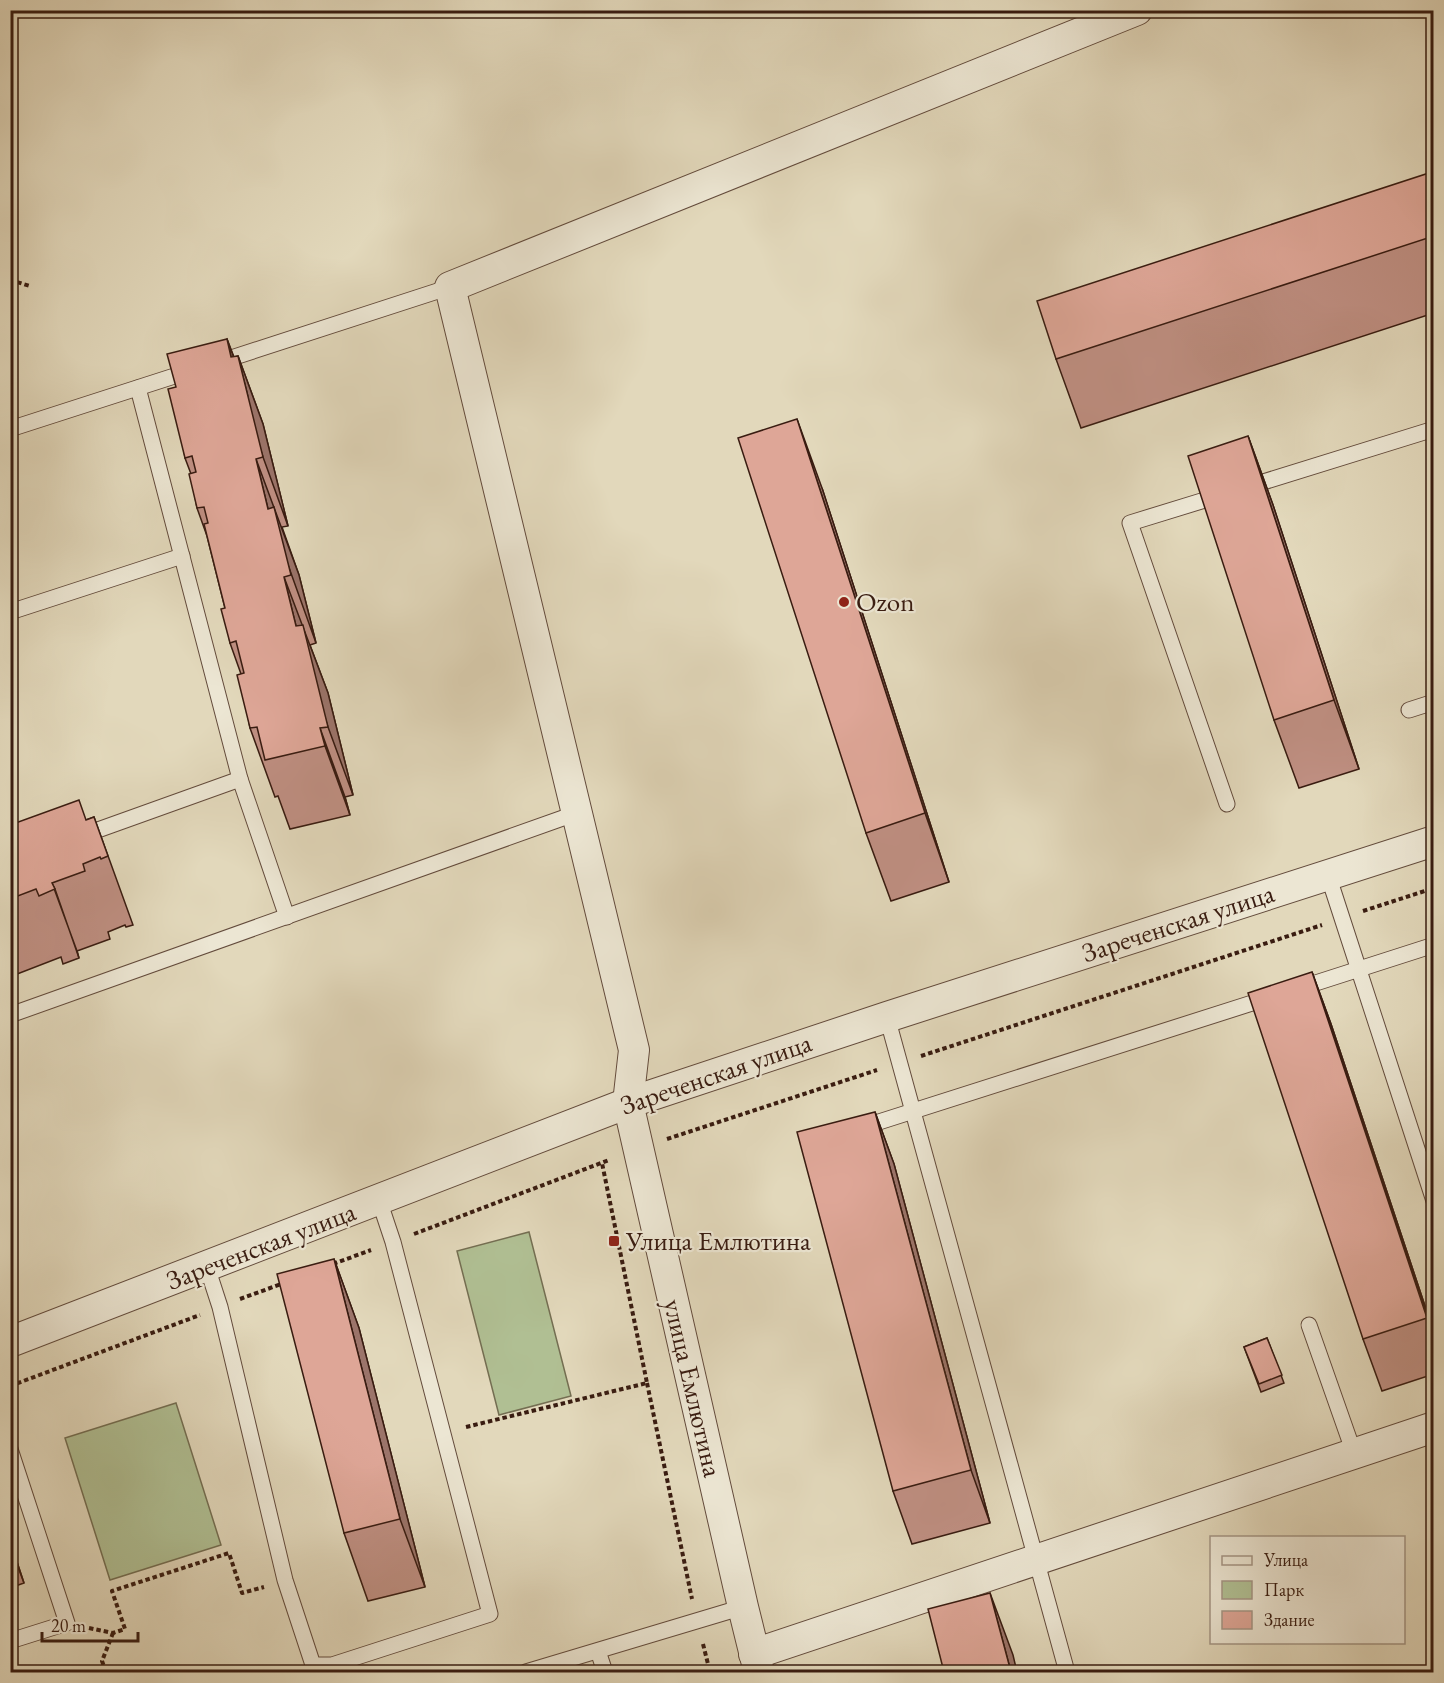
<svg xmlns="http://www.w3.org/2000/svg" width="1444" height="1683" font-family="'EB Garamond',serif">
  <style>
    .green { fill: #b0bf93; stroke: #746e52; stroke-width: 1.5 }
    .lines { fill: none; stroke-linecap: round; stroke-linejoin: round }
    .lane-casing { stroke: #634b3c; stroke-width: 17 }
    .street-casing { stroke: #634b3c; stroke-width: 32 }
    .path { stroke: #391c11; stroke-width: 4; stroke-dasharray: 4.5 3; stroke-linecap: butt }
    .lane { stroke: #ece6d3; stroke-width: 15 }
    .street { stroke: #ece6d3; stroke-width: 30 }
    .wall { fill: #bf8f82; stroke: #391c11; stroke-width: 1.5 }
    .shaded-wall { fill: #9b746a; stroke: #391c11; stroke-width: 1.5 }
    .building { fill: #dea697; stroke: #391c11; stroke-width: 1.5 }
    .poi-dot { fill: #8f2418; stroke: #ece6d3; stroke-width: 2 }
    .labels { text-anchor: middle; stroke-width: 4.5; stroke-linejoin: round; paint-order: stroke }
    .poi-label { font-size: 27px; fill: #391c11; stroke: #ece6d3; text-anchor: start }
    .street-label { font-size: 27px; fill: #391c11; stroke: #ece6d3 }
  </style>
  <rect width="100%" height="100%" fill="#e2d8bb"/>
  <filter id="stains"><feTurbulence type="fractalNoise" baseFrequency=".00333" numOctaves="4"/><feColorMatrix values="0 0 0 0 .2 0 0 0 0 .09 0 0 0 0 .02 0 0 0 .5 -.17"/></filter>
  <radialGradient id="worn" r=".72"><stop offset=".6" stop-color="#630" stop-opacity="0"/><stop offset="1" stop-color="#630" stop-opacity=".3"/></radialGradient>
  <!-- green -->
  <g class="green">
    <polygon points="529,1232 571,1396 499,1415 457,1251"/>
    <polygon points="176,1403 221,1545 110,1580 65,1438"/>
  </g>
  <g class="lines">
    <defs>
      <g id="lane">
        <polyline points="216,363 450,287"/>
        <polyline points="10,429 193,370"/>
        <polyline points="1247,487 1434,429"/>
        <polyline points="1221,495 1130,523 1227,804"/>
        <polyline points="10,612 182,556"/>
        <polyline points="1409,710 1434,702"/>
        <polyline points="240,779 287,917"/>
        <polyline points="81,836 240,779 138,388"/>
        <polyline points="1328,875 1434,1201"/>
        <polyline points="1297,989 1434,945"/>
        <polyline points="10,1015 577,813"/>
        <polyline points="887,1017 1067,1672"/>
        <polyline points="860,1128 1271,997"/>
        <polyline points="207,1267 220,1307 285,1580 313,1665 332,1665 490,1614 393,1242 379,1200"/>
        <polyline points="1309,1325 1354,1453"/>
        <polyline points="10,1449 67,1623 10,1641"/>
        <polyline points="598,1651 605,1672"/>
        <polyline points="526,1672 743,1607"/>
      </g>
      <g id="street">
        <polyline points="10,1342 628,1103 887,1017 1434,841"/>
        <polyline points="754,1654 1434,1427"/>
        <polyline points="759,1672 743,1607 628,1103 634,1050 450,287 1137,10"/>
      </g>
    </defs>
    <!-- lane casing -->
    <use href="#lane" class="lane-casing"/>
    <!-- street casing -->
    <use href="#street" class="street-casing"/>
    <!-- path -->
    <g class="path">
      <polyline points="10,280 30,286"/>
      <polyline points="1363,911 1434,888"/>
      <polyline points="921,1056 1322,925"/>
      <polyline points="667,1139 877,1070"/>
      <polyline points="414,1234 609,1160"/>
      <polyline points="333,1264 371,1250"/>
      <polyline points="240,1299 284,1283"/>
      <polyline points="647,1383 692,1599"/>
      <polyline points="10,1386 200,1315"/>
      <polyline points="466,1427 647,1383 602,1163"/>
      <polyline points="89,1628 113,1633 125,1629 112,1591 229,1553 242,1593 264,1587"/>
      <polyline points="703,1644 710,1672"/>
      <polyline points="106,1672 102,1661 113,1633"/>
    </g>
    <!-- lane -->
    <use href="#lane" class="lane"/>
    <!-- street -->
    <use href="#street" class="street"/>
  </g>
  <!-- wall -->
  <g class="wall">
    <polygon points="1434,175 1434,313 1081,428 1056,359"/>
    <polygon points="227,339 234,357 238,356 263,424 288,526 282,527 299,575 316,643 310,645 328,693 353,795 345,797 350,815 290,829 278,796 275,797 250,728 241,674 230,643 225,608 207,536 197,508 191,474 185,458 176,387"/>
    <polygon points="1248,436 1273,505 1359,769 1299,788 1274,720"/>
    <polygon points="822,488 949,882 891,901 866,833"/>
    <polygon points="94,817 133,925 126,927 125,925 108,932 110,939 77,951 79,958 63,964 61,957 12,976 10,971 10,825 86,820"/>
    <polygon points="1312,972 1331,1024 1434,1333 1434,1374 1382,1391 1363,1339"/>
    <polygon points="875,1112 894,1164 990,1523 912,1544 893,1491"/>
    <polygon points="334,1259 359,1328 425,1587 368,1601 344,1533"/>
    <polygon points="1267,1338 1284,1383 1261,1392 1244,1347"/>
    <polygon points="10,1541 24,1583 10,1588"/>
  </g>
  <!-- shaded-wall -->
  <g class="shaded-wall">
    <polygon points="227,339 248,397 238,356 263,424 288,526 263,457 231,357"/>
    <polygon points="797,419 822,488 949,882 925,813"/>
    <polygon points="1248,436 1273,505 1359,769 1334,700"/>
    <polygon points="256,459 299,575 316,643 268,509"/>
    <polygon points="284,577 328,693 353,795 328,727 296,626"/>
    <polygon points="320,728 345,797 350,815 325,746"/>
    <polygon points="52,883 77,951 79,958 55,889"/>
    <polygon points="1312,972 1331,1024 1434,1333 1434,1336"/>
    <polygon points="875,1112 894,1164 990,1523 971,1470"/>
    <polygon points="334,1259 359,1328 425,1587 400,1519"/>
    <polygon points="10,1541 24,1583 10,1546"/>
    <polygon points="990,1593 1013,1655 1017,1672 1011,1672"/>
  </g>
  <!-- building -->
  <g class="building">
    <polygon points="1432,172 1434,176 1434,236 1056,359 1037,301"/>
    <polygon points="227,339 231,357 238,356 263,457 256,459 268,509 274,507 291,575 284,577 296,626 303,625 328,727 320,728 325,746 265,760 257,727 250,728 237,675 244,673 236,641 230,643 221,609 225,608 204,524 208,523 204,507 197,508 189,474 196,472 192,456 185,458 168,389 176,387 167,354"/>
    <polygon points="797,419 925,813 866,833 738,438"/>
    <polygon points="1248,436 1334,700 1274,720 1188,456"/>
    <polygon points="79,800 86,820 94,817 108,856 101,859 100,857 83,864 85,871 52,883 55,889 39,896 36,889 10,899 10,825"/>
    <polygon points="1312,972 1427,1318 1363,1339 1248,993"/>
    <polygon points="875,1112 971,1470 893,1491 797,1132"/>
    <polygon points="334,1259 400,1519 344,1533 277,1274"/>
    <polygon points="1267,1338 1282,1375 1259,1384 1244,1347"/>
    <polygon points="990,1593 1011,1672 944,1672 928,1609"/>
  </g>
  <!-- markers -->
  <g class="poi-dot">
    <circle cx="844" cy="602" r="6"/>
    <rect x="608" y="1235" width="12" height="12" rx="3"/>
  </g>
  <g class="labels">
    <!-- poi labels -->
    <g class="poi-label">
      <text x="856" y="611">Ozon</text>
      <text x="626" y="1250">Улица Емлютина</text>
    </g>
    <!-- street labels -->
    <g class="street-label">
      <text transform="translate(1178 923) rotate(-18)" y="9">Зареченская улица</text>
      <text transform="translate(716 1074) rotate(-19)" y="9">Зареченская улица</text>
      <text transform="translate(261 1246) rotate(-21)" y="9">Зареченская улица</text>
      <text transform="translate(693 1388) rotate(77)" y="9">улица Емлютина</text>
    </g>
  </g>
  <!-- margin -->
  <rect width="1444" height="1683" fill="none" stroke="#e2d8bb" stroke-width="36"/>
  <rect x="12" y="12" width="1420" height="1659" fill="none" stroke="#391c11" stroke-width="3"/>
  <rect x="18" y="18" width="1408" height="1647" fill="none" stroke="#391c11" stroke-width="1.5"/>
  <!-- legend -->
  <rect x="1210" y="1536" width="195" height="108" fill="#ece6d3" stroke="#a49585" stroke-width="1.5"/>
  <rect x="1222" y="1556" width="30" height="9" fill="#ece6d3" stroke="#a49585" stroke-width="1.5"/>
  <text x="1264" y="1566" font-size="18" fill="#391c11">Улица</text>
  <rect x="1222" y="1581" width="30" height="18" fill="#b0bf93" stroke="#a49585" stroke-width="1.5"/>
  <text x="1264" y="1596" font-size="18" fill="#391c11">Парк</text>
  <rect x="1222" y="1611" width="30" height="18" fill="#dea697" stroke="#a49585" stroke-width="1.5"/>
  <text x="1264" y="1626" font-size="18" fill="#391c11">Здание</text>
  <!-- scale -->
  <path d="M42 1632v9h96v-9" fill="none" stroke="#391c11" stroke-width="3"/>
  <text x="51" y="1632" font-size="18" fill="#391c11" stroke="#ece6d3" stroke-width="4.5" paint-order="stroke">20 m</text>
  <rect width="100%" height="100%" filter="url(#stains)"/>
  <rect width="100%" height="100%" fill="url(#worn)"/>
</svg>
